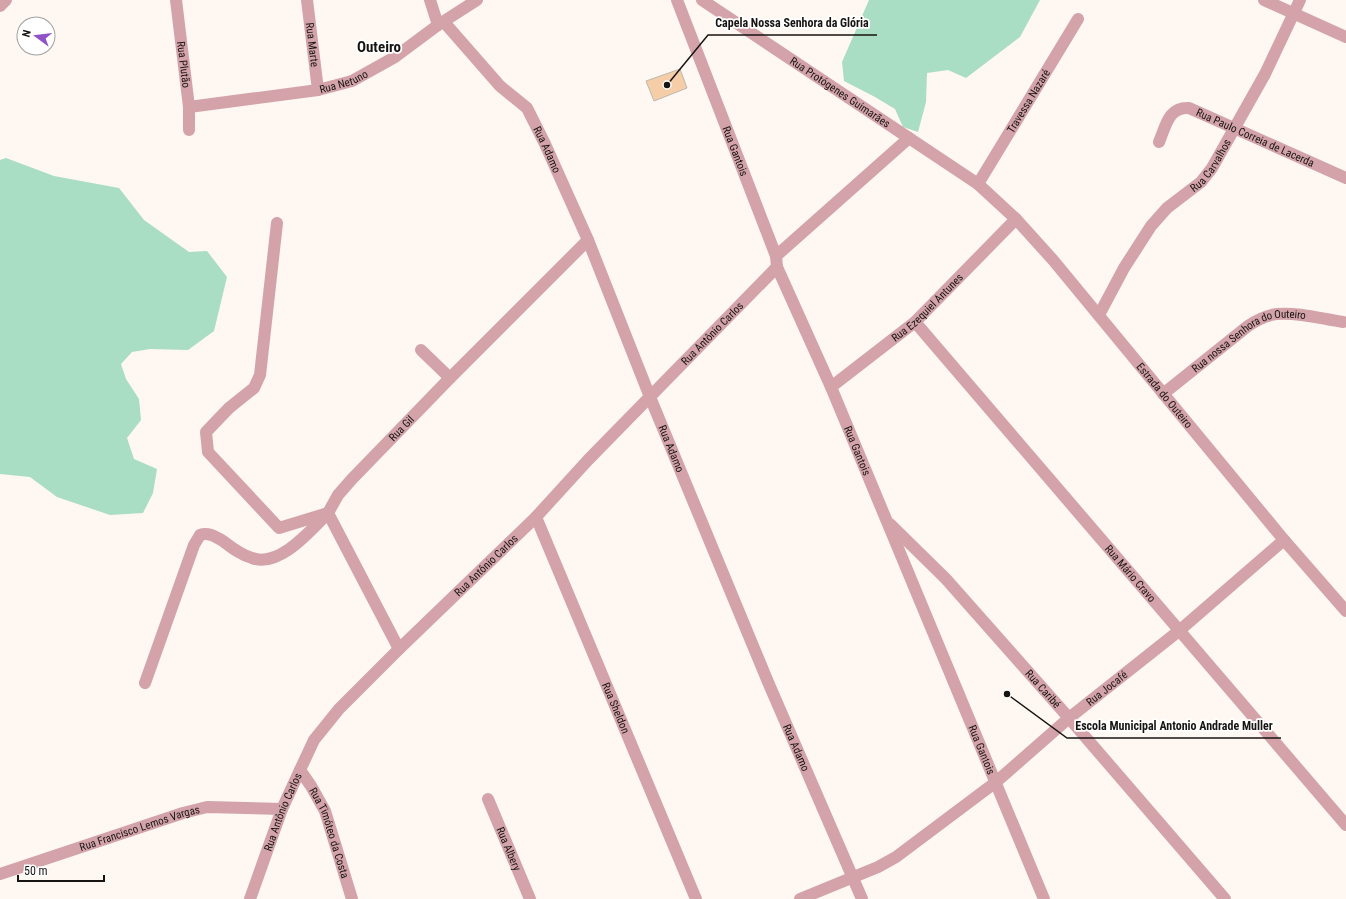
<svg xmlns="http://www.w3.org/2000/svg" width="1346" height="899" font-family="'Roboto Condensed',sans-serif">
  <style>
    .green { fill: #a9ddc4 }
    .building { fill: #f5cea8; stroke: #bdb7b2 }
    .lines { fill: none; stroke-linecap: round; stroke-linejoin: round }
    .minor { stroke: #d3a3a9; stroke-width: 12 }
    .labels { text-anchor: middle; stroke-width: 3.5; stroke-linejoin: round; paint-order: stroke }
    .street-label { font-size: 11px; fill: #171513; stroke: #fff }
    .district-label { font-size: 15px; font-weight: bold; fill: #171513; stroke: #fff }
    .leader { fill: none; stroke: #171513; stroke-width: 1.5 }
    .callout-dot { fill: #171513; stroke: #fff; stroke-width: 1.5 }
    .callout-label { font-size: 12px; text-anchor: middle; font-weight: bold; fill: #171513; stroke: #fff; stroke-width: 3.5; stroke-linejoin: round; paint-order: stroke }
  </style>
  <rect width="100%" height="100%" fill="#fef7f2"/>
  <!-- green -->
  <g class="green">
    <polygon points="869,0 1040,0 1020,37 966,78 948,70 927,73 926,102 918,132 903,127 895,109 875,97 844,81 842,62"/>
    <polygon points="6,158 54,176 119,188 144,220 189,252 207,251 227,277 214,331 188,350 150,349 132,352 121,364 126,379 139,399 141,420 127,438 134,459 157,469 153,493 143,513 110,515 57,497 30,477 0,474 0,160"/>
  </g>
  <!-- building -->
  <polygon class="building" points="680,69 687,88 654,101 646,81"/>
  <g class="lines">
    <!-- minor -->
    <g class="minor">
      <path id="s1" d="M 176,0 L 189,107 L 189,130"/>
      <path id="s2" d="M 307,0 L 318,90"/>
      <polyline points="430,0 438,25"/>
      <path id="s3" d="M 677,0 L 776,256 L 777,267 L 831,387 L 1044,899"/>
      <path id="s4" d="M 702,0 L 978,184 L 1016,219 L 1053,260 L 1284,540 L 1346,611"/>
      <polyline points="1264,0 1346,37"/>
      <polyline points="0,6 6,0"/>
      <path id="s5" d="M 444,22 L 500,86 L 527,108 L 545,144 L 588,240 L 650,397 L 768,682 L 862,899"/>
      <path id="s6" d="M 189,107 L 318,90 L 352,81 L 395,57 L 438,25 L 477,0"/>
      <path id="s7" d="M 1159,142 C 1166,126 1168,107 1189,108 L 1346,178"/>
      <path id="s8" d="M 978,184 L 1078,19"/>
      <polyline points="277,223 260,375 254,388 229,408 206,432 208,452 279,528 328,513"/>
      <polyline points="776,256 909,138"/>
      <path id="s9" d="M 1099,315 L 1124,268 L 1151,226 L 1167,208 L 1201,182 L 1212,168 L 1265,74 L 1300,0"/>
      <path id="s10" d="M 915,322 L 1346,825"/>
      <polyline points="421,350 450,378"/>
      <path id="s11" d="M 831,387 L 915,322 L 1016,219"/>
      <path id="s12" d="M 1163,394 L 1248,326 C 1257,320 1266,315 1277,314 C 1299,312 1322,319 1343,322"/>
      <path id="s13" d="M 536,517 L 696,899"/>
      <path id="s14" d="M 890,524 L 946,579 L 1069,718 L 1225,899"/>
      <path id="s15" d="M 399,649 L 328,513 L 338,495 L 352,479 L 450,378 L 588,240"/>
      <path d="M 145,683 L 194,545 L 200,535 C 209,532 216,537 223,541 C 232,548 241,555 252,558 C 279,568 310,531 327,514"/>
      <path id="s16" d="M 300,770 L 311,786 L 325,811 L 352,899"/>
      <path id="s17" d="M 488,799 L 530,899"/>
      <path id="s18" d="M 0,874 L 183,813 L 207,807 L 282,809"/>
      <path id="s19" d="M 250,899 L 282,809 L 300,770 L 314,740 L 339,709 L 399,649 L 536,517 L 588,460 L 777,267"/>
      <path id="s20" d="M 800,899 L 878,867 L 896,857 L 996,782 L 1069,718 L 1180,630 L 1284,540"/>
    </g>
  </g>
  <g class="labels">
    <!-- street labels -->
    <g class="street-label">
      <text dy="4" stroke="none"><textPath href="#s2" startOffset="45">Rua Marte</textPath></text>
      <text dy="4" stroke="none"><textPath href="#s1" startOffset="65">Rua Plutão</textPath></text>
      <text dy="4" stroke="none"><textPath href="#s6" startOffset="157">Rua Netuno</textPath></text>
      <text dy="4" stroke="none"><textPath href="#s4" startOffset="166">Rua Protógenes Guimarães</textPath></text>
      <text dy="4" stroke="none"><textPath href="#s8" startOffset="97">Travessa Nazaré</textPath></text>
      <text dy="4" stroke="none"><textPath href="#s7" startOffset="122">Rua Paulo Correia de Lacerda</textPath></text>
      <text dy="4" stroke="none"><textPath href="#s5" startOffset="166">Rua Adamo</textPath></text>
      <text dy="4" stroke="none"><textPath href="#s3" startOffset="162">Rua Gantois</textPath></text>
      <text dy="4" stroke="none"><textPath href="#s9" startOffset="189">Rua Carvalhos</textPath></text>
      <text dy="4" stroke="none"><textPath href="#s11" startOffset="125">Rua Ezequiel Antunes</textPath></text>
      <text dy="4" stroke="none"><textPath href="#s19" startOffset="741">Rua Antônio Carlos</textPath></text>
      <text dy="4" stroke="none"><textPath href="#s12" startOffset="104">Rua nossa Senhora do Outeiro</textPath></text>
      <text dy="4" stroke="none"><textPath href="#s4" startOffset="614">Estrada do Outeiro</textPath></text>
      <text dy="4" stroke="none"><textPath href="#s15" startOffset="266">Rua Gil</textPath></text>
      <text dy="4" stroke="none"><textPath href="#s5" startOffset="490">Rua Adamo</textPath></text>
      <text dy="4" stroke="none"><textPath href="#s3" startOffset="486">Rua Gantois</textPath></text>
      <text dy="4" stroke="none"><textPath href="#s19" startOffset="417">Rua Antônio Carlos</textPath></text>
      <text dy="4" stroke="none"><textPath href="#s10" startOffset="331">Rua Mário Cravo</textPath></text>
      <text dy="4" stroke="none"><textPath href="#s20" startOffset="375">Rua Jocafé</textPath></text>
      <text dy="4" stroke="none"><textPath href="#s14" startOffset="225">Rua Caribé</textPath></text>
      <text dy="4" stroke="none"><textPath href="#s13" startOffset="207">Rua Sheldon</textPath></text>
      <text dy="4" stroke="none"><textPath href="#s5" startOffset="814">Rua Adamo</textPath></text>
      <text dy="4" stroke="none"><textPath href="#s3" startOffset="810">Rua Gantois</textPath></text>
      <text dy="4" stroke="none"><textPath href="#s19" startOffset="93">Rua Antônio Carlos</textPath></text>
      <text dy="4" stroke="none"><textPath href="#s18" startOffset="147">Rua Francisco Lemos Vargas</textPath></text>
      <text dy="4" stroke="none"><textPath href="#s16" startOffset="70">Rua Timóteo da Costa</textPath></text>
      <text dy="4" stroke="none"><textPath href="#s17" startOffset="54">Rua Albery</textPath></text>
    </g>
    <!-- district labels -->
    <g class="district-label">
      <text x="379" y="52">Outeiro</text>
    </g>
  </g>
  <!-- callouts -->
  <path class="leader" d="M667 85L708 35H877M1007 694L1067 738H1281"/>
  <g class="callout-dot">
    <circle cx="667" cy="85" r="4"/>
    <circle cx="1007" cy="694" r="4"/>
  </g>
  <g class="callout-label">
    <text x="792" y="27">Capela Nossa Senhora da Glória</text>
    <text x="1174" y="730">Escola Municipal Antonio Andrade Muller</text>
  </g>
  <!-- north arrow -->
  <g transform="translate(36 36) rotate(285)"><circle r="19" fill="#ffffff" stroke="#a2a1a1"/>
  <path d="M0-3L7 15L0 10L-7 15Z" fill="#8f52c8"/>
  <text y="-6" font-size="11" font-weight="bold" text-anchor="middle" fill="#171513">N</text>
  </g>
  <!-- scale -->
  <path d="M18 875v6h86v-6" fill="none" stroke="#171513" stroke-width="2"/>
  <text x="24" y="875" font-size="12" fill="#171513" stroke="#ffffff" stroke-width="3" paint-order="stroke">50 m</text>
</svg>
